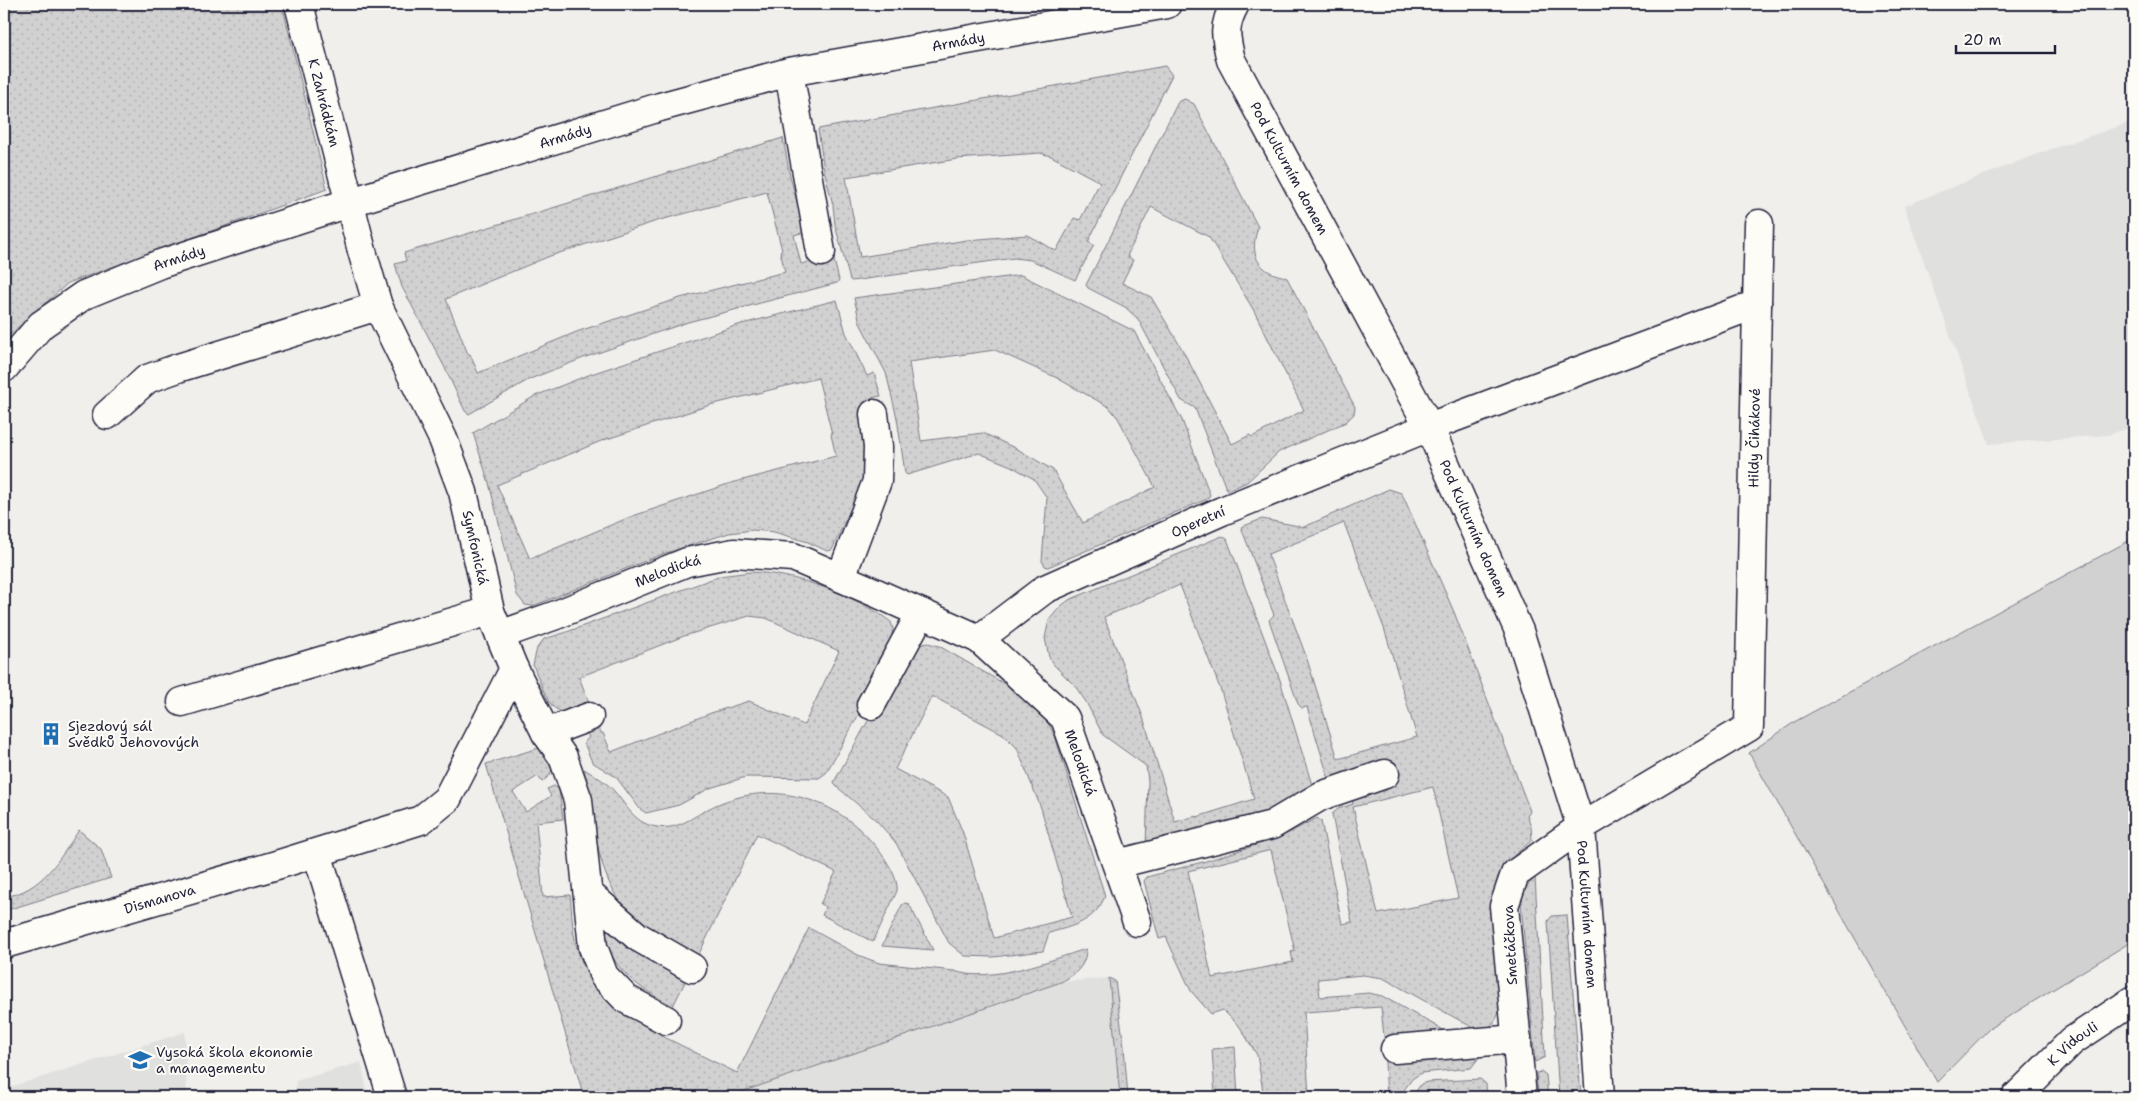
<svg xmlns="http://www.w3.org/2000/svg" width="2138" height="1101" font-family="'Shantell Sans',sans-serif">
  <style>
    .built { fill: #e0e0df }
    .grass { fill: url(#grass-dots); stroke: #7a7a86; fill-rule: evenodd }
    .garden { fill: #d2d1d1; stroke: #7a7a86 }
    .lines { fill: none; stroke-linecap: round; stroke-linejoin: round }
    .minor-casing { stroke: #22223b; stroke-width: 31 }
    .minor { stroke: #fdfcf7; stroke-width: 28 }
    .labels { text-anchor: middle; stroke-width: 4; stroke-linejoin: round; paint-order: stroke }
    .street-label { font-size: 14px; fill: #22223b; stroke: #fdfcf7 }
    .poi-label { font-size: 14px; fill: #22223b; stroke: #fdfcf7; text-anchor: start }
  </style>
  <defs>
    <pattern id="grass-dots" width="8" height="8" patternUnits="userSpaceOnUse" patternTransform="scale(1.25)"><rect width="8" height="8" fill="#d2d1d1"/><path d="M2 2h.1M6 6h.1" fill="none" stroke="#b4b3b4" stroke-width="1.8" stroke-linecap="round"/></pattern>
  </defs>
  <rect width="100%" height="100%" fill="#f0efec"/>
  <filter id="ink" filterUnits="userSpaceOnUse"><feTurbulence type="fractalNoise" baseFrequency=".02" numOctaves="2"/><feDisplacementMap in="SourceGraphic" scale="10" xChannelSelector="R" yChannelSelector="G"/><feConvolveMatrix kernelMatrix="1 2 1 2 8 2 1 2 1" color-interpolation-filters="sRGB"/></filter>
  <g filter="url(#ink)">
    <!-- built -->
    <g class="built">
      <polygon points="2134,121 2134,426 2108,435 1989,444 1904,206 2040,153"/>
      <polygon points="1109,978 1120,1097 727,1097 1061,982"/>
      <polygon points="185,1032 187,1097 4,1097 4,1089"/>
      <polygon points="361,1062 368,1097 295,1097 296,1081"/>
    </g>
    <!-- grass -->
    <g class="grass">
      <polygon points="4,4 282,4 327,189 68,283 4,340"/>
      <path d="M 1165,66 L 1172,75 L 1088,242 L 1094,245 L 1075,280 L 1031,260 L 1014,258 L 852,281 L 850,280 L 835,225 L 833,205 L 824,170 L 818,129 ZM 1040,153 L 1051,156 L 1100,182 L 1080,220 L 1074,218 L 1056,251 L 1027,235 L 967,240 L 860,257 L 846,177 L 957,159 Z"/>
      <path d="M 1185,99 L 1194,104 L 1258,227 C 1253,243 1251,260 1268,271 C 1274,275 1281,275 1287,278 L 1355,407 L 1354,414 L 1346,422 L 1279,452 L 1247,482 L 1227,491 L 1195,408 L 1181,400 L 1138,319 L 1125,307 L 1088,288 L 1086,285 L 1177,104 L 1179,101 ZM 1151,207 L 1209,237 L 1253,309 L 1304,410 L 1252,437 L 1250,435 L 1232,444 L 1182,349 L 1151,297 L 1122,283 L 1133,260 L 1127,256 Z"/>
      <path d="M 783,138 L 790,176 L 805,232 L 794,235 L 801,264 L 833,256 L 839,280 L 837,283 L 688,322 L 586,357 L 530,379 L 469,414 L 465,411 L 444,366 L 402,287 L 395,264 L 406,261 L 404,253 ZM 767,192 L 782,250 L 780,251 L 785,272 L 680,298 L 579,331 L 478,373 L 470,354 L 468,354 L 446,299 L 550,256 L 660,220 Z"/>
      <path d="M 1021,275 L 1134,331 L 1182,420 L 1210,495 L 1207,499 L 1048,567 L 1045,566 L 1042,561 L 1047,498 L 1034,479 L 1011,466 L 979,453 L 907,475 L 905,473 L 897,418 L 886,373 L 860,323 L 854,298 ZM 995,350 L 1055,377 L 1109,407 L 1118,418 L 1155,487 L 1083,523 L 1053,470 L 1019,450 L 983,433 L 921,441 L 909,362 Z"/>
      <path d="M 837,300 L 846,333 L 867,376 L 874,373 L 881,396 L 871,398 L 865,477 L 832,550 L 827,551 L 808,542 L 774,532 L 753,530 L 729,533 L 660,555 L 533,606 L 525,605 L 517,595 L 489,483 L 473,433 L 535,396 L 591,374 L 738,325 ZM 818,378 L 832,434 L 831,435 L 836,456 L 731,483 L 630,517 L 530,559 L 497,485 L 601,441 L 710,405 Z"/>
      <path d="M 1389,489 L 1401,493 L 1404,498 L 1454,612 L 1530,811 L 1527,815 L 1531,826 L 1532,840 C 1521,850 1504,862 1498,877 C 1486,907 1498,973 1500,1008 C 1497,1020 1493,1028 1479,1031 L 1383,978 L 1363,975 L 1318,979 L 1320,997 L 1369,993 L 1382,996 L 1447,1032 L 1384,1037 L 1381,1007 L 1304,1012 L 1309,1097 L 1264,1097 L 1257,1055 L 1240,1027 L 1223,1010 L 1211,1014 L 1191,991 L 1166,937 L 1159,939 L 1144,881 L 1147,877 L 1206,861 L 1281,837 L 1317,818 L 1321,821 L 1342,924 L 1352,922 L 1332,814 L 1338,809 L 1353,804 L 1350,794 L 1397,782 L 1392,766 L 1330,783 L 1307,707 L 1302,708 L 1298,704 L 1269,620 L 1274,615 L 1241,527 L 1262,519 L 1304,527 ZM 1344,523 L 1384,628 L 1417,737 L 1338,759 L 1306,656 L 1268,554 ZM 1433,787 L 1458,898 L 1378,914 L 1353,807 ZM 1271,850 L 1295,951 L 1291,952 L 1293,962 L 1212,978 L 1188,871 Z"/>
      <path d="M 1222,536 L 1227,539 L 1280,680 L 1312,785 L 1268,814 L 1146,847 L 1148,781 L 1146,766 L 1103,735 L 1086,702 L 1075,686 L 1052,663 L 1049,657 L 1045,638 L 1049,620 L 1061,606 L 1069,600 ZM 1180,585 L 1221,691 L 1254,799 L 1197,817 L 1196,816 L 1175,822 L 1143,717 L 1104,617 Z"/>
      <path d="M 750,572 C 793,573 856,595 891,622 L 893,629 L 891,640 L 871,679 L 858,716 L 826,773 L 819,778 L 746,777 L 710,788 L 679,805 L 646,813 L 640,809 L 616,777 L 592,762 L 584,743 L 589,737 L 574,714 L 564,714 L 553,707 L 547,699 L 533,665 L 537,648 L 544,639 L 564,633 L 720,576 ZM 749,616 L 766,618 L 839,651 L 804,725 L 749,701 L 711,713 L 611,752 L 603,733 L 601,733 L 579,677 L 684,636 Z"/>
      <path d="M 928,643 L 939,646 L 1032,700 L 1051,728 L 1055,736 L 1105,896 C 1095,922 1073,926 1049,933 L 1043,951 L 993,957 L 965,956 L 949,943 L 896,843 L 877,821 L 836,786 L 834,782 L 869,719 L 892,691 L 917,645 ZM 932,696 L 1003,734 L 1017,748 L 1041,808 L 1072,917 L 994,938 L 963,833 L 948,797 L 895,769 Z"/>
      <path d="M 539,748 L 552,769 L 550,775 L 542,782 L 538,776 L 513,792 L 526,812 L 551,796 L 547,789 L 554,786 L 559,789 L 563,819 L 536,822 L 543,897 L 570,895 C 572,911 572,929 576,944 C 587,989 621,1014 661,1032 L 660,1035 L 737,1073 L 809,928 L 858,955 L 879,963 L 954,971 C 991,984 1050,960 1086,949 C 1086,966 1075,975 1061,982 L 727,1097 L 584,1097 L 486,764 Z"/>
      <path d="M 584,769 C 592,774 600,778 607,784 C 625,799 630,823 657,827 C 680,831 697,813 716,805 C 771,780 833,797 871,841 C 881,852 899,876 897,891 L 873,942 L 822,915 L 826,907 L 820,904 L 836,872 L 757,834 L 697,958 C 680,948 658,940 643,927 C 592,884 598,829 584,769 Z"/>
      <path d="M 79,830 L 101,849 L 111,878 L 4,911 L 4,897 C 42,891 59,860 79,830 Z"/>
      <polygon points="1535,877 1545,1057 1535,1062 1521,903 1525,888"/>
      <polygon points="905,903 909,904 933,950 882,946 902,905"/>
      <polygon points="1567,915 1581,1097 1559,1097 1548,921 1552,916"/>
      <path d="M 606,929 L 627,946 L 686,980 L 673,1006 C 639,988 611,971 603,930 Z"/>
      <polygon points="1109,978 1115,981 1124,1047 1128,1097 1120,1097"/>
      <polygon points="1235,1047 1238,1097 1215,1097 1212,1049"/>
      <polygon points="1480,1056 1471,1068 1421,1073 1412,1079 1399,1097 1387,1097 1385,1062"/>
      <polygon points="1542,1072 1546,1075 1548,1097 1538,1097 1536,1073"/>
      <polygon points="1480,1079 1486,1084 1487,1097 1412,1097 1421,1084 1427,1082"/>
    </g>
    <!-- garden -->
    <polygon class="garden" points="2134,538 2134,940 1990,1028 1937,1082 1749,753 1796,721"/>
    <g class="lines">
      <defs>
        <g id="minor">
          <path id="s1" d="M 299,4 L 362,251 L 378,306 L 443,439 L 463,492 L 490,611 L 514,669 L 546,733 L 563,757 L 578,800 L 593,947 L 604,976 L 626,999 L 666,1020"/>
          <path id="s2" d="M 1235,4 C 1223,26 1225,36 1231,60 L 1429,427 L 1519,631 L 1581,827 L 1600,1097"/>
          <polyline points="789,72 821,252"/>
          <polyline points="1757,304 1759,224"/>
          <path id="s3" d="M 4,368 L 41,325 L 84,295 L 160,264 L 351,202 L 660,107 L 789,72 L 1167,4"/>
          <polyline points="107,415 147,379 178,368 378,306"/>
          <polyline points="841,577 877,481 878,447 874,414"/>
          <path id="s4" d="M 500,635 L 556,615 L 687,562 L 734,553 L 793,557 L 872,591 L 979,639 L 1065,718 L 1137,922"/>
          <path id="s5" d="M 979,639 L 1045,589 L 1222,511 L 1429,427 L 1757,304 L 1749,727 L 1581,827 L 1515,874 L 1504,906 L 1522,1097"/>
          <polyline points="182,702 490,611"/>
          <polyline points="871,705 921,613"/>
          <polyline points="546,733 589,717"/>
          <polyline points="317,853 392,1097"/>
          <polyline points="1117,864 1272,825 1321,796 1385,774"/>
          <polyline points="589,894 638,937 692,968"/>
          <path id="s6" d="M 4,944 L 280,864 L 421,820 L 447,799 L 514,669"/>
          <polyline points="1395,1049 1517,1039"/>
          <path id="s7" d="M 2016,1097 L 2072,1041 L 2134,1000"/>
        </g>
      </defs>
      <!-- minor casing -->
      <use href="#minor" class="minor-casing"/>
      <!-- minor -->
      <use href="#minor" class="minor"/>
    </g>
  </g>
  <!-- icons -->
  <defs>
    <symbol id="building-bare" viewBox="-9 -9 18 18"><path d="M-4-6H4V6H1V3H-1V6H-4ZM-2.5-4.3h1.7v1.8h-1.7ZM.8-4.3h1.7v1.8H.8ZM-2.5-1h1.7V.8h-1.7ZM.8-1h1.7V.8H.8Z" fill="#1f6fb2" stroke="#fdfcf7" stroke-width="2.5" paint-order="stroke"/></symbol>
    <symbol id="university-bare" viewBox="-9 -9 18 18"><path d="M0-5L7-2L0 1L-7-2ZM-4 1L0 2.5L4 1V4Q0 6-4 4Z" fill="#1f6fb2" stroke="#fdfcf7" stroke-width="2.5" paint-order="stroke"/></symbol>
  </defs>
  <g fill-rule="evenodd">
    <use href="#building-bare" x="35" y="718" width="32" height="32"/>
    <use href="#university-bare" x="124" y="1044" width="32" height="32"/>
  </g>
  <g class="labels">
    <!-- street labels -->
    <g class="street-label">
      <text dy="5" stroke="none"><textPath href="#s3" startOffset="1021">Armády</textPath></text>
      <text dy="5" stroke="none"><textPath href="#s1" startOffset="102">K Zahrádkám</textPath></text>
      <text dy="5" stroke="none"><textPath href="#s3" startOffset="616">Armády</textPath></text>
      <text dy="5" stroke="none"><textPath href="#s2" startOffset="181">Pod Kulturním domem</textPath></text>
      <text dy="5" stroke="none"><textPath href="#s3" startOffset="211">Armády</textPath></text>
      <text transform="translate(1754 438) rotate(-89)" y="5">Hildy Čihákové</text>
      <text dy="5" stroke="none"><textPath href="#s5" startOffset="250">Operetní</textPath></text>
      <text dy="5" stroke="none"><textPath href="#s2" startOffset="586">Pod Kulturním domem</textPath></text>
      <text dy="5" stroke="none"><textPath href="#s1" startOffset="574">Symfonická</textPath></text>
      <text dy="5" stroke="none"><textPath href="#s4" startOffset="180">Melodická</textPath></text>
      <text dy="5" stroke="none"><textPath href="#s4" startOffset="675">Melodická</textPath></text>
      <text dy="5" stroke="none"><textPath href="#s6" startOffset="162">Dismanova</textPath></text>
      <text dy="5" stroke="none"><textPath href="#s2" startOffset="991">Pod Kulturním domem</textPath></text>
      <text transform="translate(1510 945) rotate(-93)" y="5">Smetáčkova</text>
      <text dy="5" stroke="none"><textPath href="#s7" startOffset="78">K Vidouli</textPath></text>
    </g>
    <!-- poi labels -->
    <g class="poi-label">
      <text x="68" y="731">Sjezdový sál<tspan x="68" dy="16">Svědků Jehovových</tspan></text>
      <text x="156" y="1057">Vysoká škola ekonomie<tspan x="156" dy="16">a managementu</tspan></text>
    </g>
  </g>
  <!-- margin -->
  <rect width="2138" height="1101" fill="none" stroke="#fdfcf7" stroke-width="20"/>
  <rect x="10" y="10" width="2118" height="1081" fill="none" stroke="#22223b" stroke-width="2" filter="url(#ink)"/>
  <!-- scale -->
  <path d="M1956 45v8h99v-8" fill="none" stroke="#22223b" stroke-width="2.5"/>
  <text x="1963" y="45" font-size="15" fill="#22223b" stroke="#fdfcf7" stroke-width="4" paint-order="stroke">20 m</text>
</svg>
